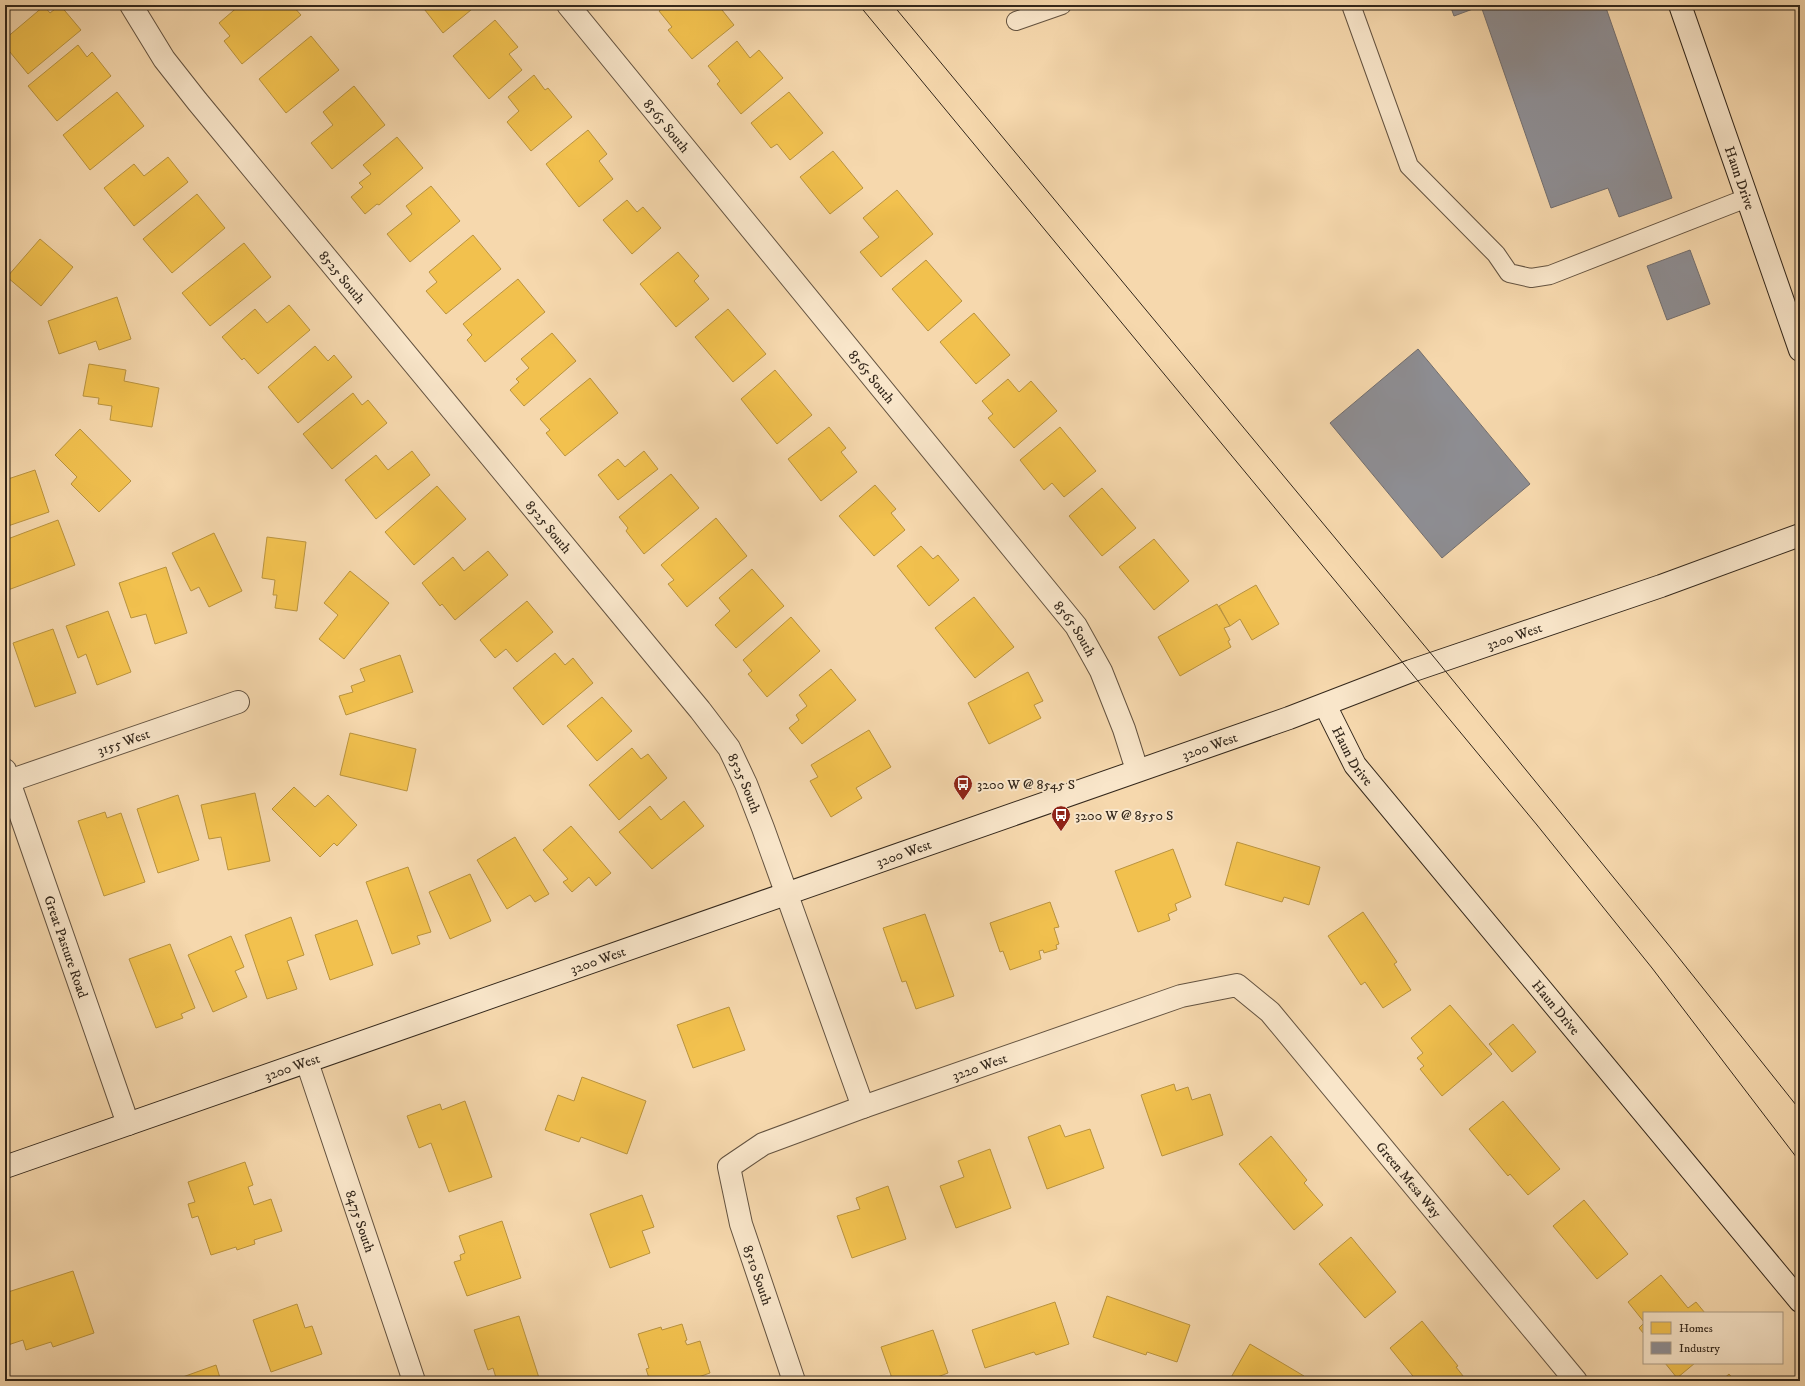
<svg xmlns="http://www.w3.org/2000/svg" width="1805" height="1386" font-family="'IM FELL DW Pica',serif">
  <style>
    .homes { fill: #f2c14e; stroke: #b9933f }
    .industry { fill: #8d8d92; stroke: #726e6e }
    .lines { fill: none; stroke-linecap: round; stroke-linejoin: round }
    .lane-casing { stroke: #645340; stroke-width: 20 }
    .street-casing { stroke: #645340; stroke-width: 24 }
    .secondary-casing { stroke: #33271b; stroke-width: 24 }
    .lane { stroke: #f9e6ca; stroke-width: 18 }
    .street { stroke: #f9e6ca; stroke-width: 22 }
    .secondary { stroke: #f9e6ca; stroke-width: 22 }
    .tram { stroke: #33271b; stroke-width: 1 }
    .labels { text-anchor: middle; stroke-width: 4; stroke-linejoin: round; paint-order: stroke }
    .street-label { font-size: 14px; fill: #33271b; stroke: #f9e6ca }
    .poi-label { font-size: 14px; fill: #33271b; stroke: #f9e6ca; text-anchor: start }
  </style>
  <rect width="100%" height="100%" fill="#f6d8ad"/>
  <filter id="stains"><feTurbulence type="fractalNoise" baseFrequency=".005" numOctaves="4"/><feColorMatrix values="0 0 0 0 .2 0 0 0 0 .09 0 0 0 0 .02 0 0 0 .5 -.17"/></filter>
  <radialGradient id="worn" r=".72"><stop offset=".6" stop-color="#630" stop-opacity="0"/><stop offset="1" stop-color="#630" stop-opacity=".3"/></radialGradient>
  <!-- homes -->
  <g class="homes">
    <polygon points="60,5 81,30 28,74 5,46 5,39 44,6 50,13"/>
    <polygon points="240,5 292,5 301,15 242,64 224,41 230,36 219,23"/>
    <polygon points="421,5 477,5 443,33"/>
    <polygon points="667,5 718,5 734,25 692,59 668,30 672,27 659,11"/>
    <polygon points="495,20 518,47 509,54 522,70 489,99 453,56"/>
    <polygon points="311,36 339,70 286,113 259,79"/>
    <polygon points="737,41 750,58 759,50 783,78 741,114 717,84 720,81 708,66"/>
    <polygon points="78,45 87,57 92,52 111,76 57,121 28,86"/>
    <polygon points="534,75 545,90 548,88 572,117 531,151 507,122 519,111 508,97"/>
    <polygon points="354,86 385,125 332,169 311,143 333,125 323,112"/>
    <polygon points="117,92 144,126 90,170 63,135"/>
    <polygon points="789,92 823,133 790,160 777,144 771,148 751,123"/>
    <polygon points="588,130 607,154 599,161 613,179 579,207 546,164"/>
    <polygon points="397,137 423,168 379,205 377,204 365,214 351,197 363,187 359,183 371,174 363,165"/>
    <polygon points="833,151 863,188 830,214 800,177"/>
    <polygon points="168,157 188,182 134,226 104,188 134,164 144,176"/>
    <polygon points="431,186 460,221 410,262 387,234 412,214 406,206"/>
    <polygon points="897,190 933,234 881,277 860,252 879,237 863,218"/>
    <polygon points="197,194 225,228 172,273 143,239"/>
    <polygon points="627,200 637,212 643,207 661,228 632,254 603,220"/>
    <polygon points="473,235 501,269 446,314 426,291 437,282 429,272"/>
    <polygon points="40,239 73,267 41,306 7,277"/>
    <polygon points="244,243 271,277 210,326 182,293"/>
    <polygon points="678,252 699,276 694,281 709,299 676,327 640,284"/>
    <polygon points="926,260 962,301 928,331 892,289"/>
    <polygon points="518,279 545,312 485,362 467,340 472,335 463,324"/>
    <polygon points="117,297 131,339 99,350 96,341 59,354 48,321"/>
    <polygon points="289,305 310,330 258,374 244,358 242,360 222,337 255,309 267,323"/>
    <polygon points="728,309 766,354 733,382 695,337"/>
    <polygon points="974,313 1010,355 976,384 940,342"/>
    <polygon points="552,333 576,361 524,406 510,390 519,382 516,379 529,368 521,359"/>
    <polygon points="315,346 328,361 334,355 352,377 298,423 268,387"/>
    <polygon points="89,364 126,370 124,381 159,388 152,427 110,420 112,406 98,404 99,398 83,396"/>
    <polygon points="775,370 812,415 777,444 741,399"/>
    <polygon points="590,378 618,413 565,456 546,433 550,430 540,419"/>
    <polygon points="1008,379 1019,392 1031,381 1057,411 1014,448 988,418 993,414 982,401"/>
    <polygon points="353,393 362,405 368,400 387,423 332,469 303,434"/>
    <polygon points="829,427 846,448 841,452 857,472 821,501 788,459"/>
    <polygon points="1060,427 1096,471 1064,497 1052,483 1044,490 1020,460"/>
    <polygon points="80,429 131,481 99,512 71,484 77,477 55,455"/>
    <polygon points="412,451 430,475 376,519 345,480 376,455 388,470"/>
    <polygon points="644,451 658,469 618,500 598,475 618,459 625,467"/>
    <polygon points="35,470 49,512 5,527 5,480"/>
    <polygon points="671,474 699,508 644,554 626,531 628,528 619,517"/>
    <polygon points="875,485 896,509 891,513 905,530 874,556 839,516"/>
    <polygon points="437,486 466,519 414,565 385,532"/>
    <polygon points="1102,488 1136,528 1102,556 1069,516"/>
    <polygon points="716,518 747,556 687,607 668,584 674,580 661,565"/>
    <polygon points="58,520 75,565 8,590 5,581 5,540"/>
    <polygon points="214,533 242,591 209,607 199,587 191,591 172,553"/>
    <polygon points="267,537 306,542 297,611 275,608 277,595 273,595 275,580 262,578"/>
    <polygon points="1154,539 1189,581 1154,610 1119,567"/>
    <polygon points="921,546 933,559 938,555 959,580 929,606 897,566"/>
    <polygon points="488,551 508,575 455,620 442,604 440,606 422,583 453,557 464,571"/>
    <polygon points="166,567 187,633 155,644 146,614 131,618 119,583"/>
    <polygon points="752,569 784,606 736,648 715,625 730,611 719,598"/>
    <polygon points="350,571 389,603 344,659 319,639 338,615 324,603"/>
    <polygon points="1256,585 1279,624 1252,640 1240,619 1230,626 1219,606"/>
    <polygon points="974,597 1014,647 975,678 935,628"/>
    <polygon points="527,601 553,632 517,662 506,649 495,658 480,640"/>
    <polygon points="1217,604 1230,626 1224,628 1230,640 1228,641 1231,647 1180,676 1158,637"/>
    <polygon points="108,611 131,672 97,685 86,654 78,658 66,626"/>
    <polygon points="791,617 820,651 767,697 748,674 752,671 743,660"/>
    <polygon points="53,629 76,693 35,707 13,643"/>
    <polygon points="555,653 565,665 573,658 593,683 543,725 513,688"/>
    <polygon points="400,655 413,692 346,715 339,696 353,692 351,686 365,681 360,669"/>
    <polygon points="831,669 856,700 802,744 789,728 799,720 796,715 807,706 799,695"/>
    <polygon points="1028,672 1043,701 1034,705 1041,718 989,744 968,703"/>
    <polygon points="602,697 632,731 597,761 567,726"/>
    <polygon points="869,730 891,767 856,788 862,798 831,817 810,781 818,777 811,765"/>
    <polygon points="350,733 416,749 407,791 340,775"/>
    <polygon points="632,748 641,759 648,754 667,778 619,820 589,785"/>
    <polygon points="294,787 315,807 328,795 357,825 337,846 334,843 320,857 272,809"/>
    <polygon points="255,793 270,861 228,870 221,837 209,839 201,805"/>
    <polygon points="178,795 199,860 158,873 137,809"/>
    <polygon points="684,801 704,826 652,869 619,832 650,806 661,820"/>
    <polygon points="105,812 107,818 121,813 145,882 104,896 78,821"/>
    <polygon points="571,826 611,873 596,886 589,877 572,892 563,882 568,879 543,850"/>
    <polygon points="515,837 549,894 535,902 530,895 507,909 477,860"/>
    <polygon points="1237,842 1320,867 1309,905 1284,897 1282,902 1225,885"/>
    <polygon points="1173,849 1191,897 1175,904 1177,910 1168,914 1170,920 1138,932 1115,871"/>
    <polygon points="408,867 431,932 417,936 420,944 392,954 366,882"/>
    <polygon points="470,874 491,921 450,939 429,892"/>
    <polygon points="1050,902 1059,927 1054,928 1059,944 1056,945 1057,949 1044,953 1043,950 1039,951 1041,959 1010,970 1003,951 1000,952 990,923"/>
    <polygon points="1363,912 1397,962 1394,964 1411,990 1383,1008 1365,982 1361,985 1328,936"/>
    <polygon points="925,914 954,996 916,1009 906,981 902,982 883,928"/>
    <polygon points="291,917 304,955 287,961 297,989 267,999 245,935"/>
    <polygon points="357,920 373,965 330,980 315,935"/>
    <polygon points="231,936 244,967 235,971 247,997 213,1012 188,955"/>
    <polygon points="170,944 195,1008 181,1014 183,1018 156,1028 129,959"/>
    <polygon points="1450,1005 1492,1054 1442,1096 1420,1069 1424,1066 1417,1058 1423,1053 1411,1038"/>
    <polygon points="729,1007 745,1050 693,1068 677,1025"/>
    <polygon points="1513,1024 1536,1052 1512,1072 1489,1044"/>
    <polygon points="582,1077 646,1101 627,1154 581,1137 579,1142 545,1130 558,1095 574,1101"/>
    <polygon points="1174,1084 1176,1091 1188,1087 1192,1100 1210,1094 1223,1135 1162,1156 1141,1095"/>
    <polygon points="465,1101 492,1177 449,1192 431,1143 419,1148 407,1116 440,1104 442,1110"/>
    <polygon points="1503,1101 1560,1169 1528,1195 1510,1174 1508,1176 1469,1129"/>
    <polygon points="1060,1125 1065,1137 1090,1129 1104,1168 1047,1189 1028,1137"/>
    <polygon points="1271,1136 1307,1180 1304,1183 1323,1205 1294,1230 1239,1164"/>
    <polygon points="990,1149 1011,1208 956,1228 940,1186 964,1177 958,1161"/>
    <polygon points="245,1162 253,1185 248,1187 254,1205 271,1199 282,1231 254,1240 255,1244 237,1250 236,1247 211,1255 198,1216 192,1218 188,1204 195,1202 188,1182"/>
    <polygon points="888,1186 906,1239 852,1258 837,1216 860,1209 856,1198"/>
    <polygon points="642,1195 654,1227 642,1231 650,1253 610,1268 590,1214"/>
    <polygon points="1584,1200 1628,1254 1597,1279 1553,1226"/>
    <polygon points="502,1221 521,1278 467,1296 454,1262 461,1260 460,1255 465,1253 459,1236"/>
    <polygon points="1351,1237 1396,1292 1365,1318 1319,1264"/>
    <polygon points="73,1271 94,1333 53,1347 51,1342 26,1350 23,1340 5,1346 5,1293"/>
    <polygon points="1661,1275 1688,1308 1696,1302 1705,1313 1644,1313 1644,1322 1628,1302"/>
    <polygon points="1107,1296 1190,1325 1177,1362 1147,1352 1146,1355 1093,1337"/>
    <polygon points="1055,1302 1069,1344 1036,1355 1034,1352 985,1368 972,1330"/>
    <polygon points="297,1304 305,1328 312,1326 322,1354 271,1372 253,1320"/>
    <polygon points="519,1316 540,1381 497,1381 493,1368 488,1370 474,1330"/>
    <polygon points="1422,1321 1458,1366 1456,1367 1467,1381 1417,1381 1390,1348"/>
    <polygon points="1644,1323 1644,1334 1639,1328"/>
    <polygon points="682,1324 687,1340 685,1341 687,1345 700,1341 710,1373 687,1381 650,1381 646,1369 649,1368 638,1334 661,1327 662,1330"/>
    <polygon points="933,1330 948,1373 927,1381 893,1381 881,1347"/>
    <polygon points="1250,1344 1304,1376 1301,1381 1229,1381"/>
    <polygon points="1665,1363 1695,1363 1677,1378"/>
    <polygon points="216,1365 221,1381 181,1381 180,1378"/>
    <polygon points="1729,1374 1735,1381 1721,1381"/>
  </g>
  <!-- industry -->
  <g class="industry">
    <polygon points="1450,5 1605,5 1672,198 1619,217 1608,188 1551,208 1481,6 1454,16"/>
    <polygon points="1690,250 1710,304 1667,320 1647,266"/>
    <polygon points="1418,349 1530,484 1442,558 1330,423"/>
  </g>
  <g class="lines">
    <defs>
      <g id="lane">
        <polyline points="1351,5 1409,166 1496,254 1509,273 1531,278 1550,275 1747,198"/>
        <polyline points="1016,21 1062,5"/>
      </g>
      <g id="street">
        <path id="s1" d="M 131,5 L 164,59 L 197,101 L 700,710 L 729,748 L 746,784 L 763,828 L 863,1107"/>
        <path id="s2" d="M 568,5 L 1076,626 L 1101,671 L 1124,729 L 1137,770"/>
        <path id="s3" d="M 5,770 L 128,1124"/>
        <path id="s4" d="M 9,781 L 238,702"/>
        <path id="s5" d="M 307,1062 L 414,1381"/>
        <path id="s6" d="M 794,1381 L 741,1224 L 729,1167 L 763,1144 L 863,1107 L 1181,996 L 1237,985 L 1270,1012 L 1576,1381"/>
      </g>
      <g id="secondary">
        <path id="s7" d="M 1680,5 L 1800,350"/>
        <path id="s8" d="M 1325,705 L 1355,765 L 1800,1301"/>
        <path id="s9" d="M 5,1167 L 1289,718 L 1411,671 L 1661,586 L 1800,535"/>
      </g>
    </defs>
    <!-- lane casing -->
    <use href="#lane" class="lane-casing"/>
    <!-- street casing -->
    <use href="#street" class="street-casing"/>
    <!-- secondary casing -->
    <use href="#secondary" class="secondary-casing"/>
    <!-- lane -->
    <use href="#lane" class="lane"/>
    <!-- street -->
    <use href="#street" class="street"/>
    <!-- secondary -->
    <use href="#secondary" class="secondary"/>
    <!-- tram -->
    <g class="tram">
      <polyline points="859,5 1537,825 1652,968 1800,1162"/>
      <polyline points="893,5 1438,662 1671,948 1800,1110"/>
    </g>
  </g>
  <!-- icons -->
  <defs>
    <symbol id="bus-pin" viewBox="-11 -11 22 30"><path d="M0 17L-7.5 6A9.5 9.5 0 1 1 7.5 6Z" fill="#8f2418" stroke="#f9e6ca"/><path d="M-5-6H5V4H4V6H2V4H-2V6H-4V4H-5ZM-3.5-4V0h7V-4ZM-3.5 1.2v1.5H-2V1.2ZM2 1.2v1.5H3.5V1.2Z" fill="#fff"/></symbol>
  </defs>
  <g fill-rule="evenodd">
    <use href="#bus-pin" x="952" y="773" width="22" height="30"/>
    <use href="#bus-pin" x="1050" y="804" width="22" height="30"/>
  </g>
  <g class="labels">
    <!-- street labels -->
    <g class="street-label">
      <text dy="5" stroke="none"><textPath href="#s2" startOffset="156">8565 South</textPath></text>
      <text dy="5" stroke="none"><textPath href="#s7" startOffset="183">Haun Drive</textPath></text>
      <text dy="5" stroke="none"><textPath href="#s1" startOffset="345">8525 South</textPath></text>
      <text dy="5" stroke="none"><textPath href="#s2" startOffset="480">8565 South</textPath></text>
      <text dy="5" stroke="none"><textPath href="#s1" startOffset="669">8525 South</textPath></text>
      <text dy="5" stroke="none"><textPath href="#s2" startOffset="804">8565 South</textPath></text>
      <text dy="5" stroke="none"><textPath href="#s9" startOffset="1600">3200 West</textPath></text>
      <text dy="5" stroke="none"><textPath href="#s4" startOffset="121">3155 West</textPath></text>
      <text dy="5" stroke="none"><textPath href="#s9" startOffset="1276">3200 West</textPath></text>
      <text dy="5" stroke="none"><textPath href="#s8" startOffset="58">Haun Drive</textPath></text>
      <text dy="5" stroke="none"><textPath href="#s1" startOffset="993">8525 South</textPath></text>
      <text dy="5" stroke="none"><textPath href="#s9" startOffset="952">3200 West</textPath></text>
      <text dy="5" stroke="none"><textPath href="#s3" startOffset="187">Great Pasture Road</textPath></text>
      <text dy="5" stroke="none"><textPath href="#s9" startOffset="628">3200 West</textPath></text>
      <text dy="5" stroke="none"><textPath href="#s8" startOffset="382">Haun Drive</textPath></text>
      <text dy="5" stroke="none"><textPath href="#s6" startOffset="495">3220 West</textPath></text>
      <text dy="5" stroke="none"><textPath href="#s9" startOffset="304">3200 West</textPath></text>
      <text dy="5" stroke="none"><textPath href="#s6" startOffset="1026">Green Mesa Way</textPath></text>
      <text dy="5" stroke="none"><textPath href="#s5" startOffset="168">8475 South</textPath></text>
      <text transform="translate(758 1275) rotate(71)" y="5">8510 South</text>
    </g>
    <!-- poi labels -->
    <g class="poi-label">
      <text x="977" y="789">3200 W @ 8545 S</text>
      <text x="1075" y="820">3200 W @ 8550 S</text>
    </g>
  </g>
  <!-- margin -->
  <rect width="1805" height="1386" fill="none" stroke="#f6d8ad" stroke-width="20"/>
  <rect x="6" y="6" width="1793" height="1374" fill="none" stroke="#33271b" stroke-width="2"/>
  <rect x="10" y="10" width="1785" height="1366" fill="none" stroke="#33271b"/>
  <!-- legend -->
  <rect x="1643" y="1312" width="140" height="52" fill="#f9e6ca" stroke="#aa9a84"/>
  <rect x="1651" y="1322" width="20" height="12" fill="#f2c14e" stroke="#aa9a84"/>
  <text x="1679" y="1332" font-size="12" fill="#33271b">Homes</text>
  <rect x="1651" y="1342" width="20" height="12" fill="#8d8d92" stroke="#aa9a84"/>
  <text x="1679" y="1352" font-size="12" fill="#33271b">Industry</text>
  <rect width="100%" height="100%" filter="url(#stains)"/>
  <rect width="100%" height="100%" fill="url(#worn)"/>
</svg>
